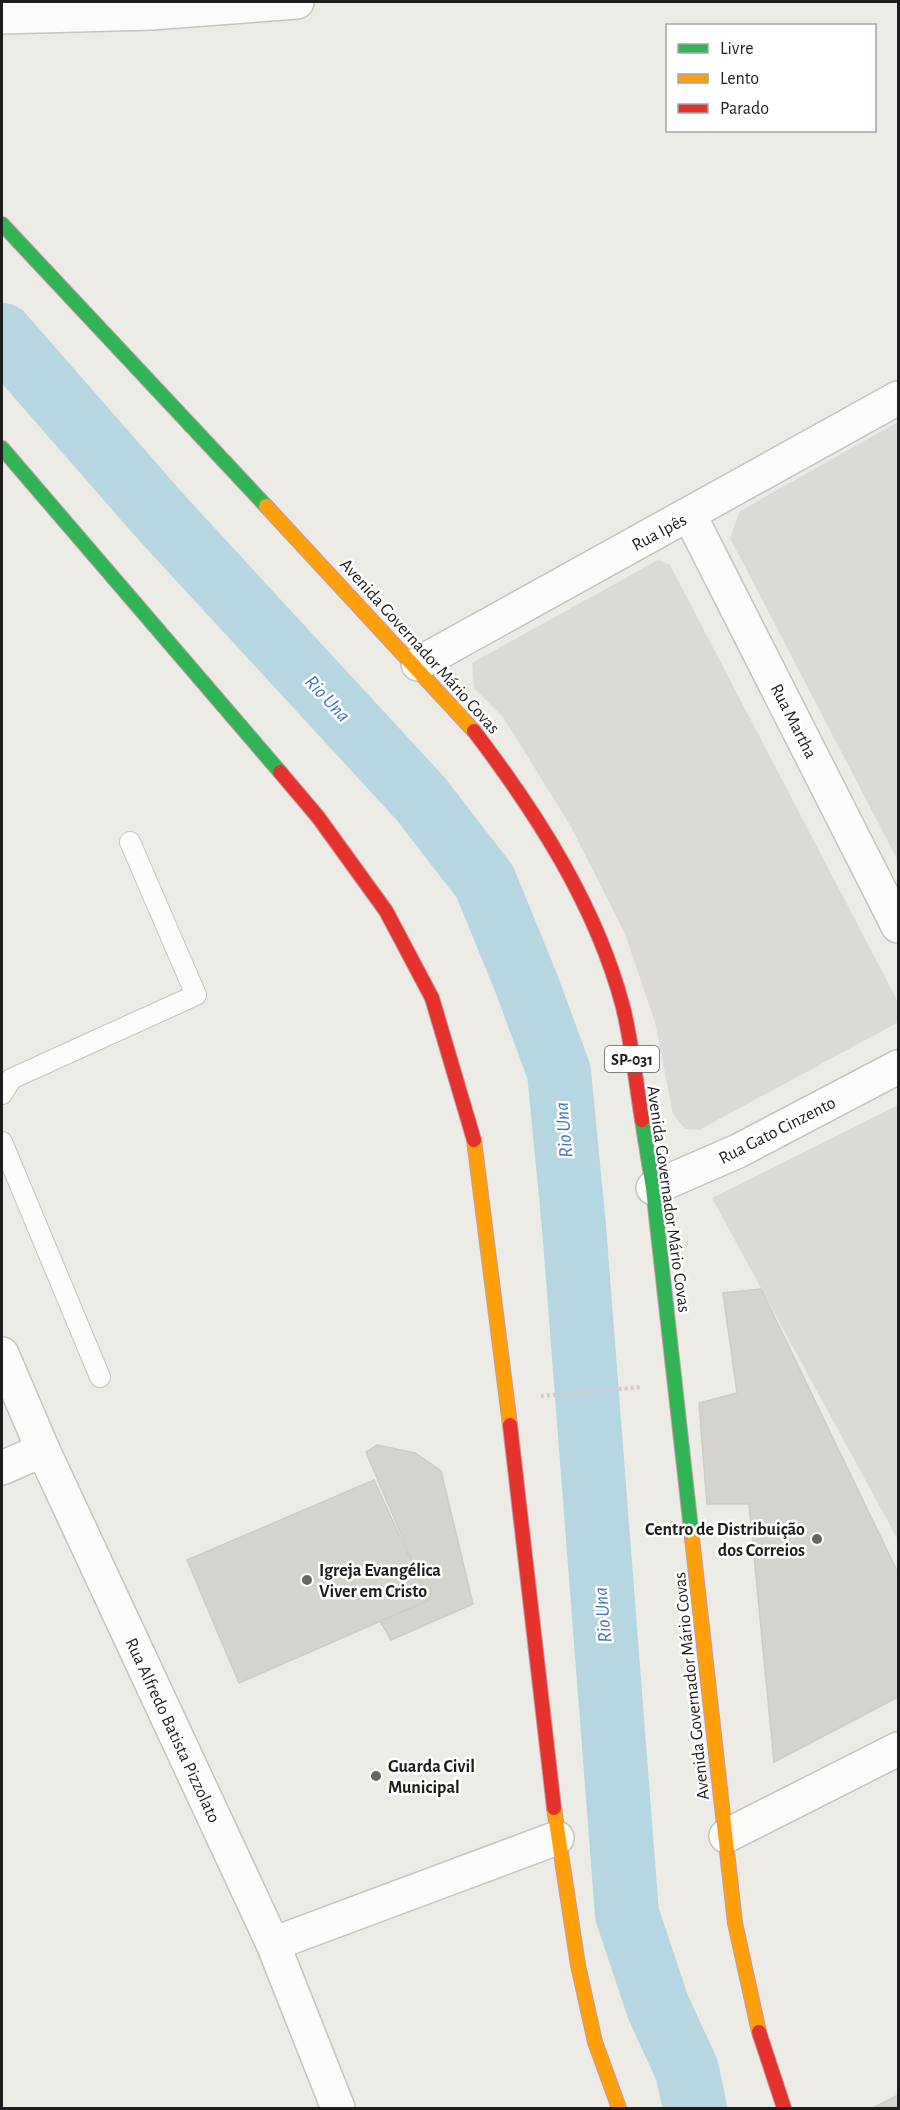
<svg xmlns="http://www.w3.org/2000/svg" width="900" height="2110" font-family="'Alegreya Sans',sans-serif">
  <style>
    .residential { fill: #dbdad7 }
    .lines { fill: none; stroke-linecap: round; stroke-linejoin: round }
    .river { stroke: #b6d6e2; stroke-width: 64 }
    .building { fill: #d5d3ce; stroke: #cfccc7; stroke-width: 1.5 }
    .lane-casing { stroke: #c4c4c2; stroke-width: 22 }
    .street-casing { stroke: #c4c4c2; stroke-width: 36 }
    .fast-casing { stroke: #c49ba3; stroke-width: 16 }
    .slow-casing { stroke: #c49ba3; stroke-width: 16 }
    .jam-casing { stroke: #c49ba3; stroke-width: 16 }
    .path { stroke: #d7c9c5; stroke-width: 4; stroke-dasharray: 3 3; stroke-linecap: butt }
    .lane { stroke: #fcfcfb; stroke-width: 20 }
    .street { stroke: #fcfcfb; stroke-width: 33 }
    .fast { stroke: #30b455; stroke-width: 14 }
    .slow { stroke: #ff9f0a; stroke-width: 14 }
    .jam { stroke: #e5322d; stroke-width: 14 }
    .poi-dot { fill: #656563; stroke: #fff; stroke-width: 2 }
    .labels { text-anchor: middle; stroke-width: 5; stroke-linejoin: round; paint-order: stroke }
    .shield { fill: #fff; stroke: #616161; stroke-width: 1.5 }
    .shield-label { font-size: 16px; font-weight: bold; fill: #1d1d1d }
    .street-label { font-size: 18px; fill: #1d1d1d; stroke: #fff }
    .poi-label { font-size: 18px; font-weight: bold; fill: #1d1d1d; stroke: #fff; text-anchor: start }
    .water-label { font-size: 20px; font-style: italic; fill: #4273b5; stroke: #fff }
  </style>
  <rect width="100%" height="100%" fill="#ecebe6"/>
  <!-- residential -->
  <g class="residential">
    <polygon points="898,422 898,861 730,538 740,511"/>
    <polygon points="658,560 670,565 898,1002 898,1019 895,1024 699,1130 685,1129 673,1114 655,1022 625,934 570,825 503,717 474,688 472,663"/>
    <polygon points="898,1105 898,1540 712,1198"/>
  </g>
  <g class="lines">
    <!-- river -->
    <polyline class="river" points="2,335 161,517 420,798 485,882 527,985 559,1072 574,1227 627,1914 658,2007 687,2070 695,2108"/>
  </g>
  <!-- building -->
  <g class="building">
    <polygon points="761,1289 898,1573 898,1697 774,1762 749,1504 707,1504 699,1403 737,1393 723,1293"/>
    <polygon points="377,1445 415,1453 441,1471 473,1604 391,1640 380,1621 429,1600 366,1452"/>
    <polygon points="374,1480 429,1600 239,1683 187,1560"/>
    <polygon points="898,2095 898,2108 873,2108"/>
  </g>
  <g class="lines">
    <defs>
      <g id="lane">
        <polyline points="2,1094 11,1079 196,995 130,842"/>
        <polyline points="2,1142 100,1377"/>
      </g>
      <g id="street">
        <polyline points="2,17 151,13 297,2"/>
        <polyline points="690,516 898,926"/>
        <polyline points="418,664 898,398"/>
        <polyline points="653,1188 738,1151 898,1067"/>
        <polyline points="2,1354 43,1450 273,1944 338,2108"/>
        <polyline points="2,1468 43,1450"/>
        <polyline points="726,1836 898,1749"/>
        <polyline points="273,1944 557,1838"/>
      </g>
      <g id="fast">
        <polyline points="2,224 266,506"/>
        <polyline points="2,448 280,772"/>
        <polyline points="642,1120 653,1188 692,1538"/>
      </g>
      <g id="slow">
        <polyline points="266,506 474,731"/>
        <polyline points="474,1140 510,1425"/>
        <polyline points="692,1538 735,1923 759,2032"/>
        <polyline points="554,1808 578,1965 595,2042 619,2108"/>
      </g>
      <g id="jam">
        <path d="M 474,731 C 537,814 596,905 623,1007 C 632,1044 636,1083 642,1120"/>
        <polyline points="280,772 318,817 386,911 432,998 474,1140"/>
        <polyline points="510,1425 554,1808"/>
        <polyline points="759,2032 784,2108"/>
      </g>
    </defs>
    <!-- lane casing -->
    <use href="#lane" class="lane-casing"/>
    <!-- street casing -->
    <use href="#street" class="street-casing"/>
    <!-- fast casing -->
    <use href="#fast" class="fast-casing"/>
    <!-- slow casing -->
    <use href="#slow" class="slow-casing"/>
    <!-- jam casing -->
    <use href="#jam" class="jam-casing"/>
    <!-- path -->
    <polyline class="path" points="541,1396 641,1387"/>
    <!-- lane -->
    <use href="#lane" class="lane"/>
    <!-- street -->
    <use href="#street" class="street"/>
    <!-- fast -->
    <use href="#fast" class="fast"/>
    <!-- slow -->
    <use href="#slow" class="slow"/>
    <!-- jam -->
    <use href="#jam" class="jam"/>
  </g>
  <!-- markers -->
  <g class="poi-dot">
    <circle cx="817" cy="1539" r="6"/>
    <circle cx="307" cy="1580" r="6"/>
    <circle cx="376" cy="1776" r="6"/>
  </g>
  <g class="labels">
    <!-- shield labels -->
    <rect class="shield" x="605" y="1046" width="54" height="26" rx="4.5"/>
    <g class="shield-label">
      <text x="632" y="1065">SP-031</text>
    </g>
    <!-- street labels -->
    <g class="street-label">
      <text transform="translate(659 532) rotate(-28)" y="6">Rua Ipês</text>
      <text transform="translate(420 646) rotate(48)" y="6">Avenida Governador Mário Covas</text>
      <text transform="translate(794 721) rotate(63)" y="6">Rua Martha</text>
      <text transform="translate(777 1130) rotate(-27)" y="6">Rua Gato Cinzento</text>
      <text transform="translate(669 1199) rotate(82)" y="6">Avenida Governador Mário Covas</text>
      <text transform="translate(691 1686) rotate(-96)" y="6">Avenida Governador Mário Covas</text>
      <text transform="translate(173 1730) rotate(65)" y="6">Rua Alfredo Batista Pizzolato</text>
    </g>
    <!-- poi labels -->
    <g class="poi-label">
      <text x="805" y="1535" text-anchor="end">Centro de Distribuição<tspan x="805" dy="21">dos Correios</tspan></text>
      <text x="319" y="1576">Igreja Evangélica<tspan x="319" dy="21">Viver em Cristo</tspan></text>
      <text x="388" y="1772">Guarda Civil<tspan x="388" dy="21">Municipal</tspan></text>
    </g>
    <!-- water labels -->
    <g class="water-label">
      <text transform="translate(328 698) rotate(47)" y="7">Rio Una</text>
      <text transform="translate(563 1130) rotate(-95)" y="7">Rio Una</text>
      <text transform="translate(602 1615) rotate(-95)" y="7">Rio Una</text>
    </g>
  </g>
  <!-- border -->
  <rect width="900" height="2110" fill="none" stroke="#1d1d1d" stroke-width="6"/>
  <!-- legend -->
  <rect x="666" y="24" width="210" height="108" fill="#ffffff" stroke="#a5a5a5" stroke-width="1.5"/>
  <rect x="678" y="44" width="30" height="9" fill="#30b455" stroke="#a5a5a5" stroke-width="1.5"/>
  <text x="720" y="54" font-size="18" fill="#1d1d1d">Livre</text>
  <rect x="678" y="74" width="30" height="9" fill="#ff9f0a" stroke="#a5a5a5" stroke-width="1.5"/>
  <text x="720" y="84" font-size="18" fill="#1d1d1d">Lento</text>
  <rect x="678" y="104" width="30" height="9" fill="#e5322d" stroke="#a5a5a5" stroke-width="1.5"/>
  <text x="720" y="114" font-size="18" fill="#1d1d1d">Parado</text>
</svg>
